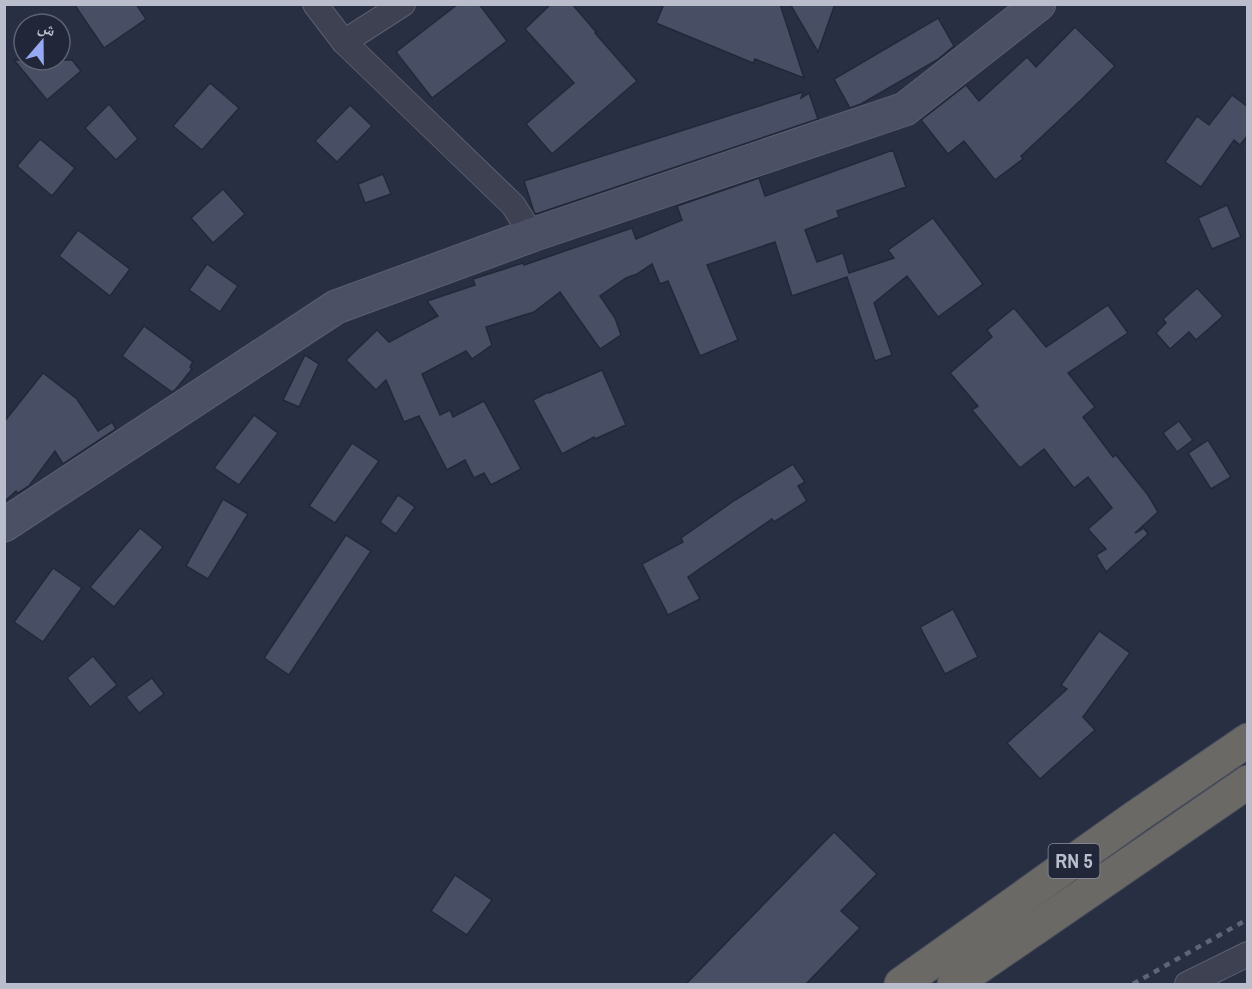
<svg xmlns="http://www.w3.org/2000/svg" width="1252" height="989" font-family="'Archivo Narrow','Noto Naskh Arabic',sans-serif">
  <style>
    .building { fill: #484e64; stroke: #232839; stroke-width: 1.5 }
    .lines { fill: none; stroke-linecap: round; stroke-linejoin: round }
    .minor-casing { stroke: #5b5f6f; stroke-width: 26 }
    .secondary-casing { stroke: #5b5f6f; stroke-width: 35 }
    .trunk-casing { stroke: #474c5c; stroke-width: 35 }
    .minor { stroke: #3d4152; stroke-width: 24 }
    .secondary { stroke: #4b5065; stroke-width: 33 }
    .trunk { stroke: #6a6966; stroke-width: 33 }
    .rail { stroke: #5f6579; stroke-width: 4.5; stroke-dasharray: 6 6; stroke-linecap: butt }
    .labels { text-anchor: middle; stroke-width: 5; stroke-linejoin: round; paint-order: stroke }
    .shield { fill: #212638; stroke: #8c90a0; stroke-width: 1.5 }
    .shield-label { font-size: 20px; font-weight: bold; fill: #babdcc }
  </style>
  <rect width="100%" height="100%" fill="#282f42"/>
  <!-- building -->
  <g class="building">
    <polygon points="74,4 136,4 146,19 104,48"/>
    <polygon points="458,4 479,4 507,41 432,98 396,52"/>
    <polygon points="551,4 572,4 596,32 595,33 637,81 552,154 526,124 574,83 525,29"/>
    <polygon points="664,4 780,4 804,78 755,59 753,63 656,23"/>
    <polygon points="790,4 835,4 818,52"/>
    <polygon points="938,18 954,46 937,60 861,104 850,108 834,79"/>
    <polygon points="1075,27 1115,66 1081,100 1021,156 1023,159 995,180 964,141 948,154 921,120 966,85 979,101 1027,57 1036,67"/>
    <polygon points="14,60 72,60 81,71 47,100"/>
    <polygon points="210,83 239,108 202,150 173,126"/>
    <polygon points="803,92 801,98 809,93 818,119 536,214 534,212 524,181"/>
    <polygon points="1232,95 1248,107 1248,135 1240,145 1234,140 1201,187 1165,162 1197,116 1209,125"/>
    <polygon points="109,104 138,139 116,160 85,128"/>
    <polygon points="350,105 372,126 337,162 315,141"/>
    <polygon points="40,139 75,168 52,196 17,166"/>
    <polygon points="893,150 906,187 837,211 839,217 805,230 817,262 843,253 849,273 894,258 888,250 933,218 983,284 938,317 907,276 874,303 892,355 875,361 847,277 792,296 775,242 707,265 738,340 700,356 668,281 660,284 652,264 637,274 626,278 600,296 615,318 621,335 600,349 560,292 534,312 486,327 492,345 472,359 466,351 422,374 440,415 450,410 453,417 484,401 521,469 491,485 484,473 474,478 465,460 447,470 419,416 404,422 386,380 376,390 346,360 377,330 389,342 438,316 427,301 475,285 473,279 523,263 524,265 632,228 636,239 682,220 677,206 759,178 765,196"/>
    <polygon points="383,174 391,194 365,203 358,184"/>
    <polygon points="223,189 245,214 213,243 191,218"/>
    <polygon points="1227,205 1241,237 1212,249 1198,218"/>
    <polygon points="78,230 130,269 110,296 59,256"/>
    <polygon points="207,264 238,286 220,312 189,290"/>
    <polygon points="1197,288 1223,316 1196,340 1189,332 1170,349 1156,333 1166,323 1163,319"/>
    <polygon points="1108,305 1128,333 1068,373 1095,407 1083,417 1113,457 1116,455 1148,495 1158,512 1135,533 1144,528 1148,534 1106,572 1096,555 1106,549 1088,529 1112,508 1088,477 1074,488 1044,449 1020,468 972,410 978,406 950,373 992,337 987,330 1014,308 1046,347"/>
    <polygon points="144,326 193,362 190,367 192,369 176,389 172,392 122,356"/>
    <polygon points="305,355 319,364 299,407 283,400"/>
    <polygon points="602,370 626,425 595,439 594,437 562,454 533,400 548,392 549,393"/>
    <polygon points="43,373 77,399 98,431 112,422 116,429 63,464 55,451 29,486 18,493 16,491 4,502 4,422"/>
    <polygon points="254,415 278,433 239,485 214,468"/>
    <polygon points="1179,421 1193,440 1177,452 1163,433"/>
    <polygon points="1208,440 1231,477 1211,489 1188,453"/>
    <polygon points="352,443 379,461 335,523 309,506"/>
    <polygon points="793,464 805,482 798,486 807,501 774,522 772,519 688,577 700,599 668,615 642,564 683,542 681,538 735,500"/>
    <polygon points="398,495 415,507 396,534 380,522"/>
    <polygon points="223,499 248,514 208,579 186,566"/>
    <polygon points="140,528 163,547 114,607 90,587"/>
    <polygon points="346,535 371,551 289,675 264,658"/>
    <polygon points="53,568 82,588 43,642 14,622"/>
    <polygon points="953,609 978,657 945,674 920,627"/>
    <polygon points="1099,631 1130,653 1083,717 1095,730 1040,779 1007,743 1067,689 1061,685"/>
    <polygon points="93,656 117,685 90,707 67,678"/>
    <polygon points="152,678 164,694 139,713 126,697"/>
    <polygon points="834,832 877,874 841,911 860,928 806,984 686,984"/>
    <polygon points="455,875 492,900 467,935 431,911"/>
  </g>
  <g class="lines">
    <defs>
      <g id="minor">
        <polyline points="315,4 344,42 513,205 532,235"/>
        <polyline points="344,42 403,4"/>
        <polyline points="1187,984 1248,954"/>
      </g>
      <polyline id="secondary" points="4,525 336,307 532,235 905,109 1039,4"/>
      <g id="trunk">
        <polyline points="901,984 1134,818 1248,740"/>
        <polyline points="954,984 1248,782"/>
      </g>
    </defs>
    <!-- minor casing -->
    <use href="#minor" class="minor-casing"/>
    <!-- secondary casing -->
    <use href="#secondary" class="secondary-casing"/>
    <!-- trunk casing -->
    <use href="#trunk" class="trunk-casing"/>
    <!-- minor -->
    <use href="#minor" class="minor"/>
    <!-- secondary -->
    <use href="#secondary" class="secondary"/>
    <!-- trunk -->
    <use href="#trunk" class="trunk"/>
    <!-- rail -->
    <polyline class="rail" points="1133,984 1248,919"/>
  </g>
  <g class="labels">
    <!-- shield labels -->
    <rect class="shield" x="1048.5" y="844" width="51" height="34" rx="4.5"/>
    <g class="shield-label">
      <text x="1074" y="868">RN 5</text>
    </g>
  </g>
  <!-- border -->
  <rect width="1252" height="989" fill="none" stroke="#babdcc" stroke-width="12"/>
  <!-- north arrow -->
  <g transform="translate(42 42) rotate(20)"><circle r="28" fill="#212638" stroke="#5e6273" stroke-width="1.5"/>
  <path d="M0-4.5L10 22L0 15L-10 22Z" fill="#96a9f4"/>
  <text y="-9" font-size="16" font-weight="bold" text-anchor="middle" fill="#babdcc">ش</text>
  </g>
</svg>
